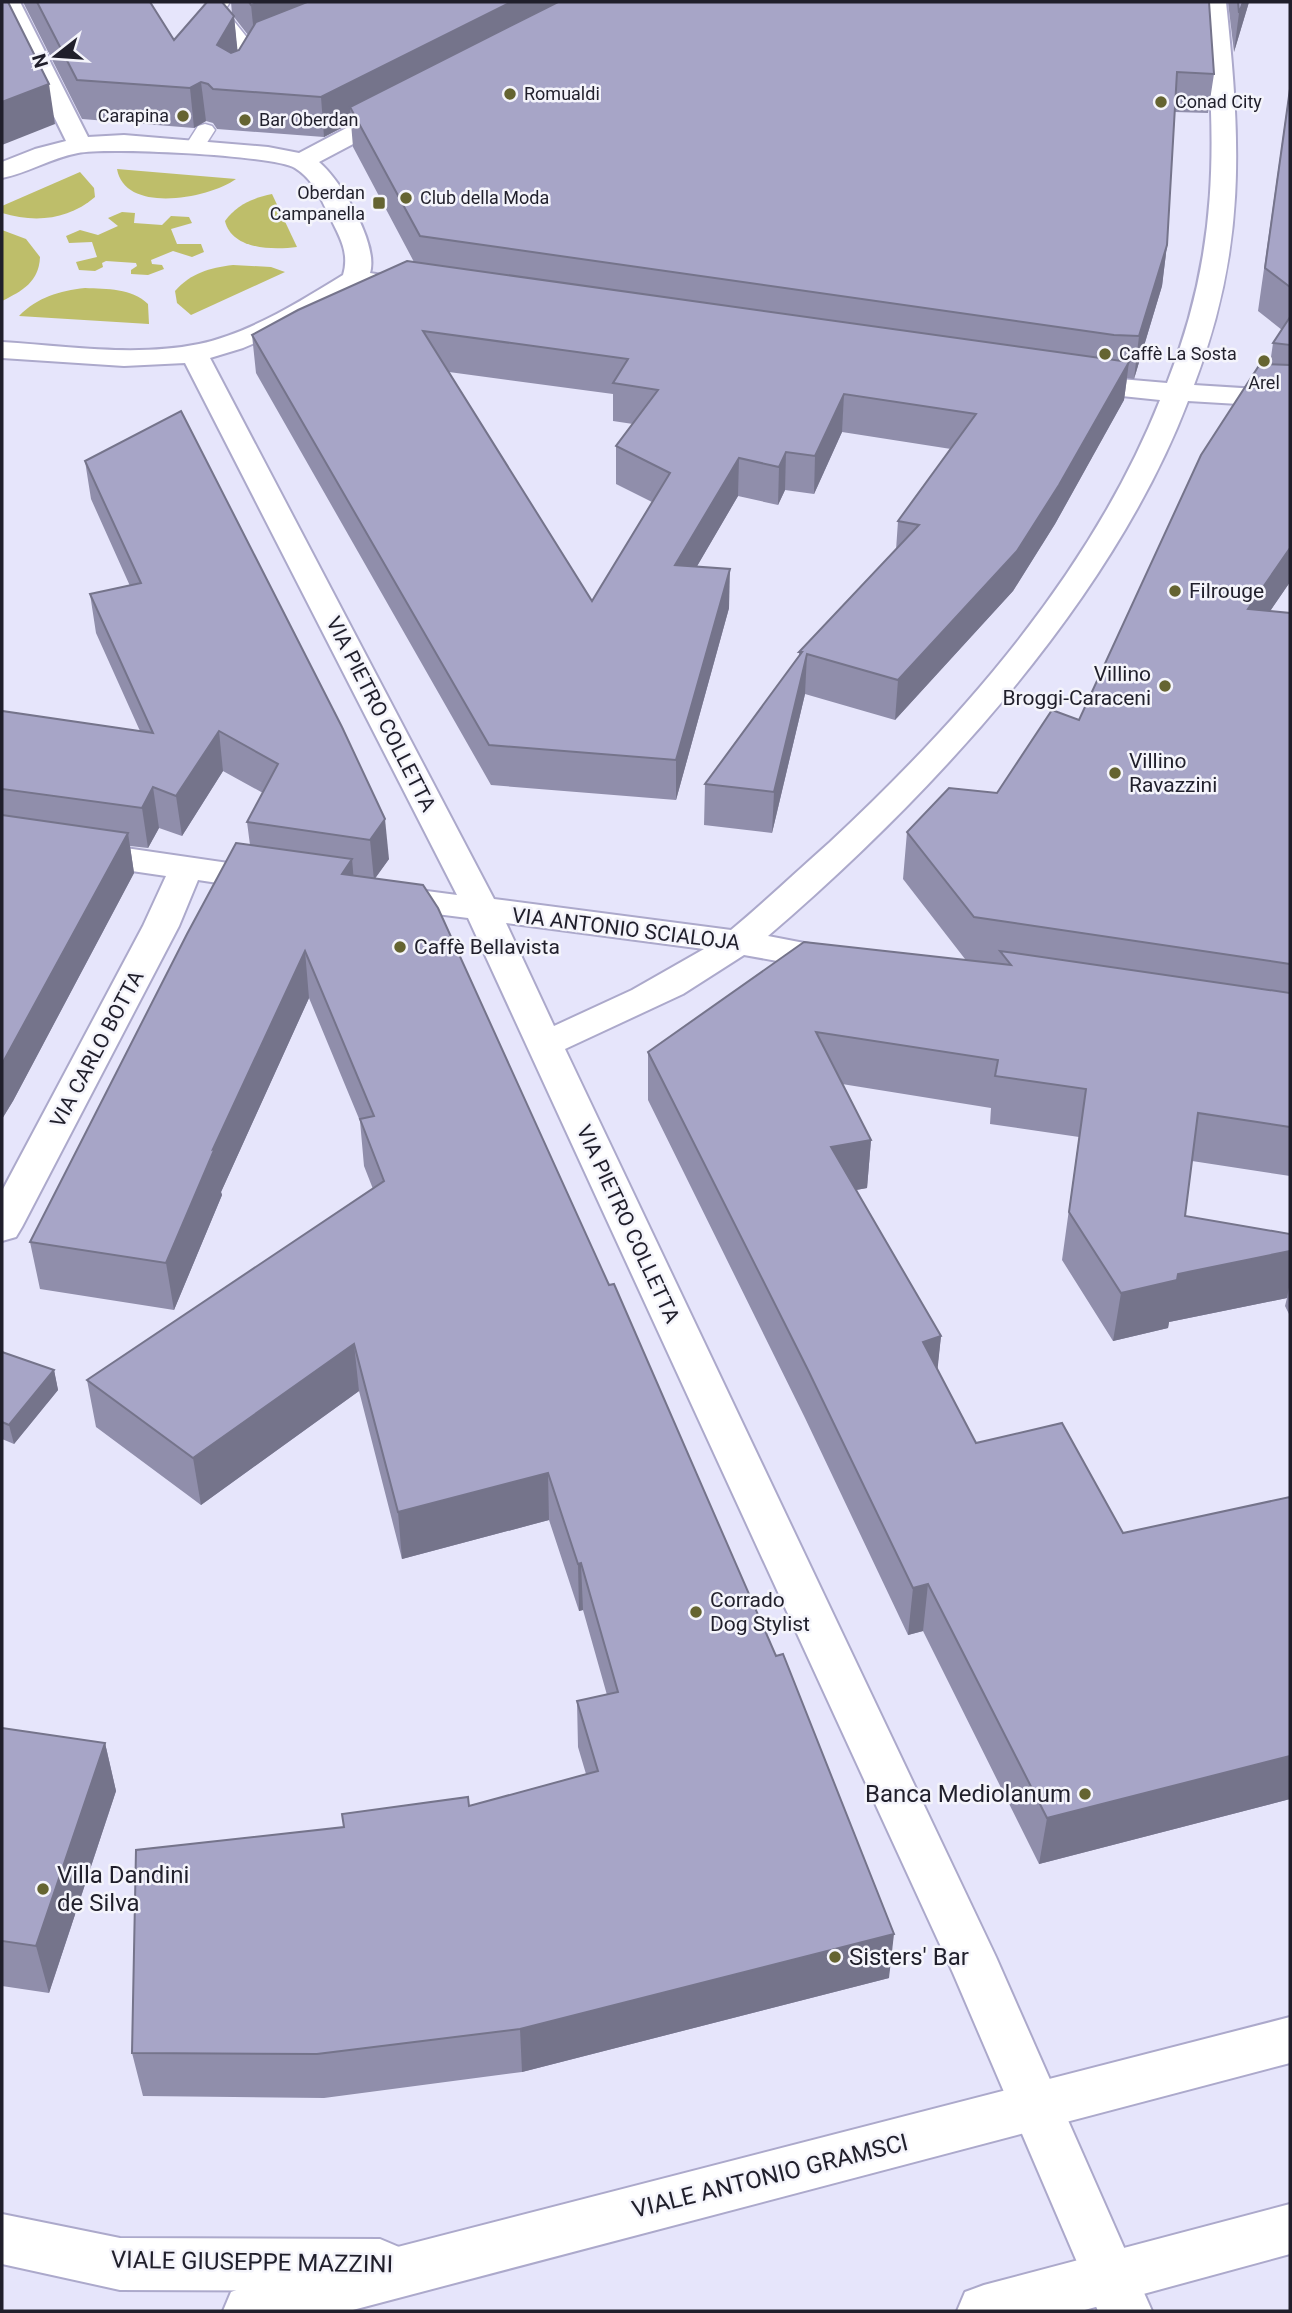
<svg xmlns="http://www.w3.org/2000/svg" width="1292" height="2313" font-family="Roboto,sans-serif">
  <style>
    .green { fill: #bebe6a }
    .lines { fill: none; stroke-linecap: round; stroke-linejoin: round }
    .service-casing { stroke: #aca9cb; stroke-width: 3 }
    .minor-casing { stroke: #aca9cb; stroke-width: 4 }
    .primary-casing { stroke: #aca9cb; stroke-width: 4 }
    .service { fill: #fff; fill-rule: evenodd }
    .minor { fill: #fff; fill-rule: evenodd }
    .primary { fill: #fff; fill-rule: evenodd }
    .wall { fill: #908eab; fill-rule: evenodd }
    .shaded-wall { fill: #75748b }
    .building { fill: #a7a5c7; stroke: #75748b; stroke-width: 2; fill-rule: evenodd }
    .poi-dot { fill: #656431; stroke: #f4f4fb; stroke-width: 2.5 }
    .labels { text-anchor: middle; stroke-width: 5; stroke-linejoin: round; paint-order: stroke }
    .far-poi-label { font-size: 18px; fill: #201f2b; stroke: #f4f4fb; text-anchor: start }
    .poi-label { font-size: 21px; fill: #201f2b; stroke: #f4f4fb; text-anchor: start }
    .street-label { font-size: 21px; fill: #201f2b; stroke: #f4f4fb }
    .near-poi-label { font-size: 24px; fill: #201f2b; stroke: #f4f4fb; text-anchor: start }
    .near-street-label { font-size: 24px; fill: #201f2b; stroke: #f4f4fb }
  </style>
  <rect width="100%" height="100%" fill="#e6e5fb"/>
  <!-- green -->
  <g class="green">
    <path d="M 117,169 L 236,179 C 210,198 125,215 117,169 Z"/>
    <path d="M 80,172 L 94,188 L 95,197 C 68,220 35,223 2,213 L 2,206 Z"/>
    <path d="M 272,194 L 297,247 C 273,250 232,250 225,221 C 236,205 253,198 272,194 Z"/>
    <polygon points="122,212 135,213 134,223 162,225 171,216 189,217 192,223 171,229 177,244 201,244 204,252 192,257 173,251 151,260 152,264 162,265 164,269 148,275 131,274 131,270 137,266 136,263 106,261 102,263 103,267 95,271 79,270 76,262 97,257 92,242 69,243 66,236 80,230 98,235 118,226 108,218"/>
    <path d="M 2,230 L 26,239 L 40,257 C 39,282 22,291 2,301 Z"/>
    <path d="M 233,265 L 271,267 L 285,272 L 191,315 L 177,303 L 175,291 C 191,273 209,268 233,265 Z"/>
    <path d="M 85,288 C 107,289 132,288 148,304 L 149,324 L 19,316 C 38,297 59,291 85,288 Z"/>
  </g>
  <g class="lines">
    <defs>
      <g id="service">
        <polygon points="212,2 230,2 225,10 261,55 258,59 244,59 206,10"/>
        <polygon points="205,124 212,126 215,130 201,152 187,152 184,148 198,126"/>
      </g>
      <g id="minor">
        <path d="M 2,2 L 20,2 L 88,137 L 124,135 L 268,147 L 299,153 L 390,105 L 399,103 L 408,105 L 411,110 L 408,115 L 319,162 C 341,180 379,245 370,273 L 424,282 L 428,288 L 424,294 L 415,296 L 360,288 L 287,329 L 243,348 L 210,358 L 494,899 L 731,930 C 765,902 797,871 830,842 C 963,718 1092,571 1160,400 L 1074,391 L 1064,389 L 1060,383 L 1064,377 L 1074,375 L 1167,383 C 1220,249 1216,143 1204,2 L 1226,2 C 1241,144 1246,249 1194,385 L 1290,391 L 1290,407 L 1188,401 C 1111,603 930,797 768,936 L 851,952 L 856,960 L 851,968 L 838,972 L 744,955 L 683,994 L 565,1049 L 996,1957 L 1152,2311 L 1098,2311 L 953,1973 L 468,918 L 381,907 L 369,904 L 364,896 L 369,888 L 381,885 L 457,895 L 185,363 L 124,366 L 2,358 L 2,342 C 66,346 135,357 199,344 C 250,333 299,302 343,275 C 350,252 339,236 329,215 C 320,197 313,179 295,168 C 274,155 106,147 78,153 C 51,158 28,173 2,178 L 2,162 L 35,149 L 66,141 L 2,11 ZM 506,923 L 704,949 L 632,990 L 554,1026 Z"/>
        <polygon points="2,830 270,869 282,872 287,880 282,888 270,891 198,880 179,926 22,1227 16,1237 2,1241 2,1191 143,926 166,876 2,852"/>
        <polygon points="2,2214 120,2238 380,2239 399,2247 407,2265 399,2283 380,2291 120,2290 2,2264"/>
      </g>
      <g id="primary">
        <polygon points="1290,2017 1290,2063 349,2311 223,2311 231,2292 250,2285"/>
        <polygon points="1290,2204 1290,2254 1081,2311 957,2311 965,2292 984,2285"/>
      </g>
    </defs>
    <!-- service casing -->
    <use href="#service" class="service-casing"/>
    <!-- minor casing -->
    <use href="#minor" class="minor-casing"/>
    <!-- primary casing -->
    <use href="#primary" class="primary-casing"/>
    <!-- service -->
    <use href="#service" class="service"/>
    <!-- minor -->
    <use href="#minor" class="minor"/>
    <!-- primary -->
    <use href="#primary" class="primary"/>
  </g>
  <!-- wall -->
  <g class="wall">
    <path d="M 23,2 L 150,2 L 174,40 L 232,14 L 231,2 L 1209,2 L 1214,74 L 1208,113 L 1175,112 L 1167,245 L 1162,286 L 1134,379 L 1127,378 L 1124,400 L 1055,524 L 1013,591 L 895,720 L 805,694 L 772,833 L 704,825 L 705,784 L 799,656 L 799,652 L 896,550 L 898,521 L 951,449 L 842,432 L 814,494 L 785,490 L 778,505 L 738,496 L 697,566 L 729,608 L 676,800 L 491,785 L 256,373 L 252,335 L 414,262 L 353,147 L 351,123 L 324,137 L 217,129 L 213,123 L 206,121 L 194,128 L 82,119 ZM 234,17 L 248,35 L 239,50 L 237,51 ZM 449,372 L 613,394 L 613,421 L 633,424 L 616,446 L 616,484 L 652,502 L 592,601 Z"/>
    <polygon points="1228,2 1249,2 1234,52"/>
    <polygon points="1290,86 1290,582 1270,611 1290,613 1290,1176 1192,1161 1185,1216 1290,1234 1290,1316 1285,1306 1287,1298 1169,1322 1168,1328 1113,1341 1062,1260 1079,1137 990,1124 991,1108 842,1084 871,1140 867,1188 856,1190 941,1336 937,1370 976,1443 1123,1533 1290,1497 1290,1799 1039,1864 923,1631 908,1635 805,1418 648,1100 648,1052 965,959 903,879 907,832 997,793 1079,720 1270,364 1273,343 1282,330 1258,311"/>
    <polygon points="85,461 389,859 375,878 889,1978 522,2072 324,2098 143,2096 132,2053 344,1827 469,1806 586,1774 578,1747 577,1701 607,1695 583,1610 579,1611 549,1520 402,1559 359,1391 201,1505 96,1427 87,1380 373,1189 364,1166 360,1121 309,998 221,1192 222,1195 174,1310 40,1289 30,1242 250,845 247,822 263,793 223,771 182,836 159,828 148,848 130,846 134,873 13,1101 2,1119 2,711 140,731 96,633 90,594 130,586 91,499"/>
    <polygon points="2,1352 54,1370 58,1390 14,1444 2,1439"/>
    <polygon points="2,1728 105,1743 116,1791 49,1993 2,1986"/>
  </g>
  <!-- shaded-wall -->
  <g class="shaded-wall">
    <polygon points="260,2 337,2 255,44 251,5"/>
    <polygon points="511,2 587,2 350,107 351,123 324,137 321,97"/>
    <polygon points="1243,2 1249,2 1234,52 1239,13"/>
    <polygon points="234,16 238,55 221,85 217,45"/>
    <polygon points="201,82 206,121 194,128 190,88"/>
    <polygon points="49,84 55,124 2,145 2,102"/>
    <polygon points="1167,245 1162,286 1134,379 1139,336"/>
    <polygon points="1129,362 1124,400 1055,524 1013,591 895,720 898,680"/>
    <polygon points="844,394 842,432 814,494 815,456"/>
    <polygon points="786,452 785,490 778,505 779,467"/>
    <polygon points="739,458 738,496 675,604 675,565"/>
    <polygon points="1290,548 1290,582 1240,655 1248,609"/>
    <polygon points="730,569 729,608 676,800 676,760"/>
    <polygon points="807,654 805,694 772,833 774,792"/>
    <polygon points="219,731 223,771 182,836 176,796"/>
    <polygon points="153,787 159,828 148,848 142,808"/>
    <polygon points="385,819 389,859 374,880 370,840"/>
    <polygon points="128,833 134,873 13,1101 2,1119 2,1064"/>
    <polygon points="352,859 356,905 342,874"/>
    <polygon points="305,951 309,998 221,1192 222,1195 174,1310 166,1263 213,1149"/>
    <polygon points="871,1140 867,1188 828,1195 831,1147"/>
    <polygon points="1290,1251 1290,1282 1287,1298 1169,1322 1168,1328 1113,1341 1121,1293 1178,1274"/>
    <polygon points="941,1336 936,1384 923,1342"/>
    <polygon points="354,1344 359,1391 201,1505 193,1458"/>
    <polygon points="54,1370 58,1390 14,1444 9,1425"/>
    <polygon points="548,1473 549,1520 402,1559 398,1512"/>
    <polygon points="581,1563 583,1610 579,1611 578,1564"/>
    <polygon points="928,1584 923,1631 908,1635 913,1588"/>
    <polygon points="105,1743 116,1791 49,1993 36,1946"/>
    <polygon points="1290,1756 1290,1799 1039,1864 1047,1818"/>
    <polygon points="894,1934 889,1978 522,2072 520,2029"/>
  </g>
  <!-- building -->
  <g class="building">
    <polygon points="2,2 8,2 49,84 2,102"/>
    <polygon points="37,2 150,2 174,40 207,2 222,2 234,16 217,45 231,53 239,50 256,22 307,2 511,2 321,97 213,89 208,84 201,82 190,88 77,80"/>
    <polygon points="249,2 260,2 251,5"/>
    <polygon points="558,2 1209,2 1214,74 1177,72 1167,245 1139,336 1114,335 420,236 350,107"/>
    <polygon points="1238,2 1243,2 1239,13"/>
    <polygon points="1290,89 1290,287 1265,268"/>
    <path d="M 407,261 L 1129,362 L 1059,485 L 1017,551 L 898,680 L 807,654 L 774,792 L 705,784 L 802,652 L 799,652 L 919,525 L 898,521 L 976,414 L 844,394 L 815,456 L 786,452 L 779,467 L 739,458 L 675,565 L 730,569 L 676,760 L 489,745 L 252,335 L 298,310 ZM 423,331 L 628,359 L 613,383 L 658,390 L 616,446 L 670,473 L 592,601 Z"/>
    <polygon points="1290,317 1290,345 1273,343"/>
    <polygon points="1260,364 1290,365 1290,548 1248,609 1290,613 1290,964 974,917 907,832 949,788 997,793 1052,710 1079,720 1201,455"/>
    <polygon points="181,411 342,727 385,819 370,840 247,822 278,764 219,731 176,796 153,787 142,808 2,789 2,711 153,733 90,594 141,583 85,461"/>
    <polygon points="2,815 128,833 2,1064"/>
    <polygon points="236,843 352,859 342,874 423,885 438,908 609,1285 614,1284 776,1656 783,1654 894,1934 520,2029 317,2054 132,2053 136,1850 344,1827 342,1814 468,1797 469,1806 598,1771 577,1701 618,1692 581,1563 578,1564 548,1473 398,1512 354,1344 193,1458 87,1380 384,1181 360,1119 374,1116 305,951 213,1149 215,1148 166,1263 30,1242 187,934"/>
    <polygon points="804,942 1011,965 1000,951 1290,993 1290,1127 1198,1113 1185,1216 1290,1234 1290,1251 1178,1274 1177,1280 1121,1293 1069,1212 1086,1089 995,1076 998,1060 816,1032 871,1140 831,1147 941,1336 923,1342 976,1443 1062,1423 1123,1533 1290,1497 1290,1756 1047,1818 928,1584 913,1588 808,1370 648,1052"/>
    <polygon points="2,1352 54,1370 9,1425 2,1422"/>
    <polygon points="2,1728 105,1743 36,1946 2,1941"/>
  </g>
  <!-- markers -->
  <g class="poi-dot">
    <circle cx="510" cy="94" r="7"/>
    <circle cx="1161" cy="102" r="7"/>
    <circle cx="183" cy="116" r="7"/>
    <circle cx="245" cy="120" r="7"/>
    <circle cx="406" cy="198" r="7"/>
    <rect x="372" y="196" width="14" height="14" rx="3.5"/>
    <circle cx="1105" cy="354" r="7"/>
    <circle cx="1264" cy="361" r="7"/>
    <circle cx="1175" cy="591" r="7"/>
    <circle cx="1165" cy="686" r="7"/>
    <circle cx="1115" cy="773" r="7"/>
    <circle cx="400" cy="947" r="7"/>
    <circle cx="696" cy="1612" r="7"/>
    <circle cx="1085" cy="1794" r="7"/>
    <circle cx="43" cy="1889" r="7"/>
    <circle cx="835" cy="1957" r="7"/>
  </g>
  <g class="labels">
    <!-- far-poi labels -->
    <g class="far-poi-label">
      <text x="524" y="100">Romualdi</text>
      <text x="1175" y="108">Conad City</text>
      <text x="169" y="122" text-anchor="end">Carapina</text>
      <text x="259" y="126">Bar Oberdan</text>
      <text x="365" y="199" text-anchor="end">Oberdan<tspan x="365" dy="21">Campanella</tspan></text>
      <text x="420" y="204">Club della Moda</text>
      <text x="1119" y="360">Caffè La Sosta</text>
      <text x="1264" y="389" text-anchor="middle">Arel</text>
    </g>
    <!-- poi labels -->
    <g class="poi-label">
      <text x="1189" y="598">Filrouge</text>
      <text x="1151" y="681" text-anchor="end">Villino<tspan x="1151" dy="24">Broggi-Caraceni</tspan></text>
      <text x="1129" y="768">Villino<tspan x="1129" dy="24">Ravazzini</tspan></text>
      <text x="414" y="954">Caffè Bellavista</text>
      <text x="710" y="1607">Corrado<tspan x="710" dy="24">Dog Stylist</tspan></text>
    </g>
    <!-- street labels -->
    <g class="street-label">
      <text transform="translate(381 714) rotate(63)" y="7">VIA PIETRO COLLETTA</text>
      <text transform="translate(626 929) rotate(7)" y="7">VIA ANTONIO SCIALOJA</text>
      <text transform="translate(97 1049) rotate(-62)" y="7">VIA CARLO BOTTA</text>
      <text transform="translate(628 1224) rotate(65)" y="7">VIA PIETRO COLLETTA</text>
    </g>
    <!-- near-poi labels -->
    <g class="near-poi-label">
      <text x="1071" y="1802" text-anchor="end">Banca Mediolanum</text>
      <text x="57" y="1883">Villa Dandini<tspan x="57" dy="28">de Silva</tspan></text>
      <text x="849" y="1965">Sisters' Bar</text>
    </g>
    <!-- near-street labels -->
    <g class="near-street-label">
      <text transform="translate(770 2176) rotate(-14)" y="8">VIALE ANTONIO GRAMSCI</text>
      <text transform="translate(252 2262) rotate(1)" y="8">VIALE GIUSEPPE MAZZINI</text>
    </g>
  </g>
  <!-- border -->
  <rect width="1292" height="2313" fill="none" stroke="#201f2b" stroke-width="7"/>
  <!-- north arrow -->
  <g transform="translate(56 56) rotate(253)" stroke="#f4f4fb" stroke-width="5" paint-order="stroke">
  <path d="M0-5L12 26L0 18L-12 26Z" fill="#201f2b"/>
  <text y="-10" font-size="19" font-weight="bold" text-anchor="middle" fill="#201f2b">N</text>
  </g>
</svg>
